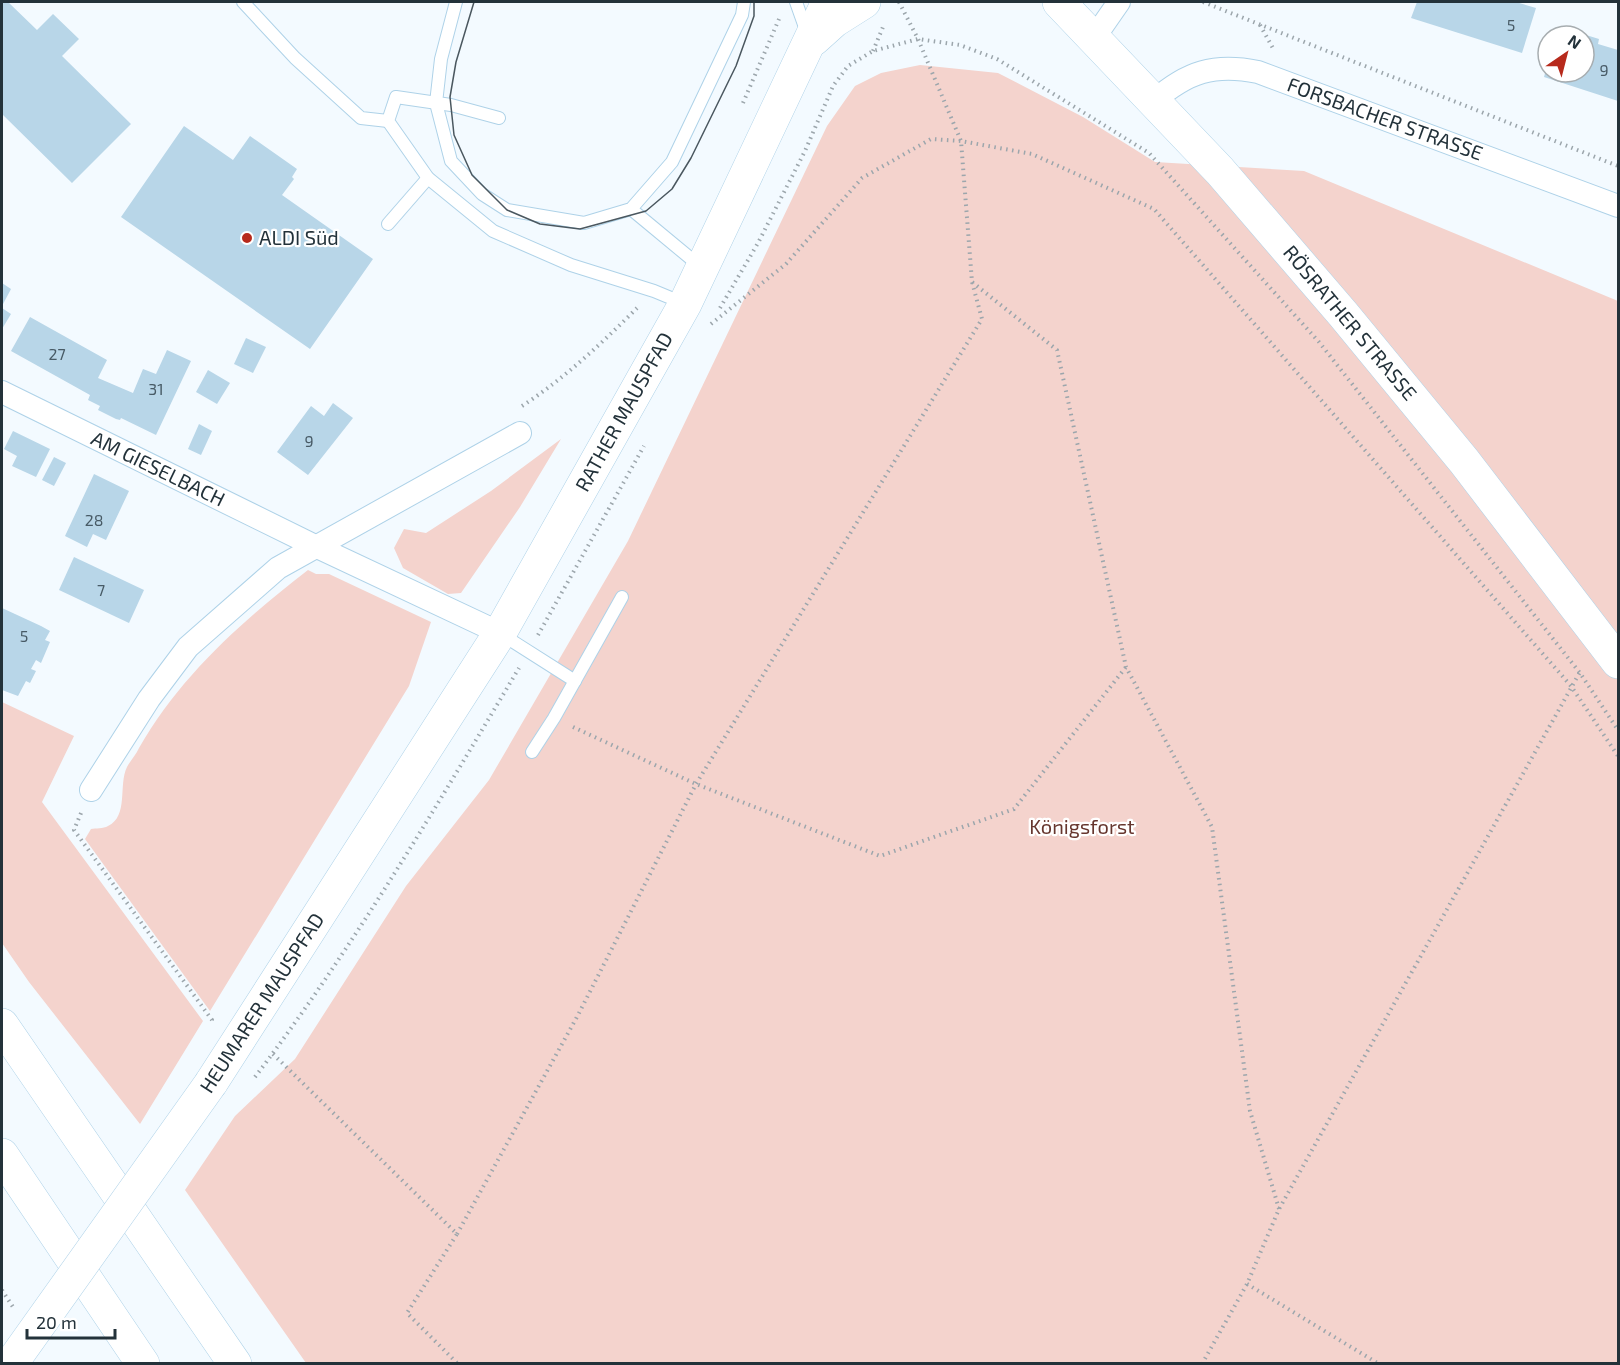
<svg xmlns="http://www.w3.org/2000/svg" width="1620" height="1365" font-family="'Exo 2',sans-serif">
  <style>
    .green { fill: #f4d3cd }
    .building { fill: #b8d6e8 }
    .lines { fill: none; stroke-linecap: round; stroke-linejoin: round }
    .service-casing { stroke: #aed2e8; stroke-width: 14 }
    .minor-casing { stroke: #aed2e8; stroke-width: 24 }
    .secondary-casing { stroke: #aed2e8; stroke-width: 34 }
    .motorway-casing { stroke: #aed2e8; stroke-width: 34 }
    .path { stroke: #9ca6ac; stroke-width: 4; stroke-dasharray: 1.5 4.5; stroke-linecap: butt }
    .service { stroke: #fff; stroke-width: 12 }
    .minor { stroke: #fff; stroke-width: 22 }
    .secondary { stroke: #fff; stroke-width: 33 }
    .motorway { stroke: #fff; stroke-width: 33 }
    .tram { stroke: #4a575f; stroke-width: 1.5 }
    .secondary-bridge-casing { stroke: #aed2e8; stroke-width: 34; stroke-linecap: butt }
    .secondary-bridge { stroke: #fff; stroke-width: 33 }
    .poi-dot { fill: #b72a1c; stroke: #fff; stroke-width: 2 }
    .labels { text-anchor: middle; stroke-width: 4.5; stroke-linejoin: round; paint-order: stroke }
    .number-label { font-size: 16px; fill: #485b66 }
    .street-label { font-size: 20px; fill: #23323a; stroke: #fff }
    .poi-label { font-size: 20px; fill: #23323a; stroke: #fff; text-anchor: start }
    .park-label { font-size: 20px; fill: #66362e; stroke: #fff }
  </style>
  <rect width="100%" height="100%" fill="#f3faff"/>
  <!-- green -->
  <g class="green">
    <polygon points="920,65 998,73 1083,117 1155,162 1304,171 1618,301 1618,1363 306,1363 185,1190 235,1116 295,1059 406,886 489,780 628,541 827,126 855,86 881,73"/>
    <polygon points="561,439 520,507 461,593 448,594 403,568 394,548 404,529 426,533 491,491"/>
    <path d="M 308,570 L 316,574 L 329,574 L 431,622 L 409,686 L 210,1011 L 85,839 L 91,829 C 96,828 103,829 108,826 C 129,816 118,785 127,767 C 130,761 136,755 139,748 C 181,675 242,621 308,570 Z"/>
    <polygon points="2,702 74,736 42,802 203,1021 140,1124 29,982 2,943"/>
  </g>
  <!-- building -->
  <g class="building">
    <polygon points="2,2 8,2 37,30 53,14 79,39 62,56 131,124 72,183 2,114"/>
    <polygon points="1417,2 1516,2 1536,8 1522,53 1411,18"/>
    <polygon points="1560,27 1599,39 1598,44 1618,50 1618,101 1544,77 1547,66 1548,72 1584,72 1584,36 1557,36"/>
    <polygon points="184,126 233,160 250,136 297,169 292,177 294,179 282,195 373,259 310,349 121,217"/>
    <polygon points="2,283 11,289 2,306"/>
    <polygon points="2,308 11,314 2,329"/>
    <polygon points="30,317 107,360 98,378 133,393 143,369 156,374 167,350 191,361 156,435 121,418 120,420 116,419 98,410 100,406 88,400 90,395 11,351"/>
    <polygon points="246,338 266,347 253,373 234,364"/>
    <polygon points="208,370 230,383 217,404 196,392"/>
    <polygon points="333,403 353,418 308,475 277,452 311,406 324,416"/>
    <polygon points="199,424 212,431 201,455 188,449"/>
    <polygon points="13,431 50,449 36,477 12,466 17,456 4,449"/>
    <polygon points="54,457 66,463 54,486 42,480"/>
    <polygon points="94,474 129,491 106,540 93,534 87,547 65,536"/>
    <polygon points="74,557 144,590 129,623 59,590"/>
    <polygon points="2,608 41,626 50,631 45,640 50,642 41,663 36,660 31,669 36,671 30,683 26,681 18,696 2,690"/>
  </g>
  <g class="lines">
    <defs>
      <g id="service">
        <polyline points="243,2 295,58 361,118 388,121"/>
        <polyline points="456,2 441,59 436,103 451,161 482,194 507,210 584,223 631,209 672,162 742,15 744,2"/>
        <polyline points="796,2 807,33"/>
        <polyline points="499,118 451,105 396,97 388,121 428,178 493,231 571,265 654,291 683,303"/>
        <polyline points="631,209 701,267"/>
        <polyline points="388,224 428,178"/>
        <polyline points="501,634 575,681"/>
        <polyline points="532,752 554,718 622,597"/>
      </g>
      <g id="minor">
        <polyline points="1094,38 1119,2"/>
        <path d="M 1154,101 C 1187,72 1214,63 1258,72 L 1618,206"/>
        <polyline points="2,392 315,546 500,633"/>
        <polyline points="91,790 149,699 188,647 278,568 520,433"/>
      </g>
      <g id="secondary">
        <polyline points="1059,2 1220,171 1343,314 1464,461 1618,662"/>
        <polyline points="814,39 834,21 864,2"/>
        <polyline points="211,1083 500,633 685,304 828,2"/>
      </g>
      <g id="motorway">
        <polyline points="2,1025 235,1364"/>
        <polyline points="2,1155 143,1364"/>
      </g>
    </defs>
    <!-- service casing -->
    <use href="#service" class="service-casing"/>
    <!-- minor casing -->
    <use href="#minor" class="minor-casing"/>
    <!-- secondary casing -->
    <use href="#secondary" class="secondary-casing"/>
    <!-- motorway casing -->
    <use href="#motorway" class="motorway-casing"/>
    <!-- path -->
    <g class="path">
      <polyline points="899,2 918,39 961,141 972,282 1057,350 1126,667 1212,827 1250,1111 1279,1209"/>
      <polyline points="1203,2 1618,166"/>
      <polyline points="1260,25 1274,50"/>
      <polyline points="873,51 883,27"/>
      <polyline points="743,103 779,19"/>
      <polyline points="720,308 758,243 805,151 833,86 848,66 873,51 918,39 960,45 997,59 1149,153 1319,342 1580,673 1618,730"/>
      <polyline points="711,324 786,264 862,178 931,139 961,141 1032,154 1154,209 1571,686 1618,756"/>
      <path d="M 522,406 C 565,378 601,344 637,308"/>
      <polyline points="538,635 644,446"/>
      <polyline points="573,727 696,784 880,856 1014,809 1126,667"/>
      <polyline points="81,813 74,830 212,1020 211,1024"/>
      <polyline points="273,1054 457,1234 407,1313 458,1364"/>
      <path d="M 255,1077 C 353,948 436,807 519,668"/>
      <polyline points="457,1234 578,1015 696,784 982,319 972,282"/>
      <polyline points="1247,1284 1379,1364"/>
      <polyline points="2,1290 13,1307"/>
      <polyline points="1202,1364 1247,1284 1279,1209 1580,672"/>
    </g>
    <!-- service -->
    <use href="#service" class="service"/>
    <!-- minor -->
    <use href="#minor" class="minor"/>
    <!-- secondary -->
    <use href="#secondary" class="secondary"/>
    <!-- motorway -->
    <use href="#motorway" class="motorway"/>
    <!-- tram -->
    <polyline class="tram" points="474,2 456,62 450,97 454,135 472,175 507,210 540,224 580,229 646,211 672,189 691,158 736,66 754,16 754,2"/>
    <defs>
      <polyline id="secondary-bridge" points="11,1364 211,1083"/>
    </defs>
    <!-- secondary-bridge casing -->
    <use href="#secondary-bridge" class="secondary-bridge-casing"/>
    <!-- secondary-bridge -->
    <use href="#secondary-bridge" class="secondary-bridge"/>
  </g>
  <!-- markers -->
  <circle class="poi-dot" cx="247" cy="238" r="6"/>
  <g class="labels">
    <!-- number labels -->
    <g class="number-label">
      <text x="1511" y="31">5</text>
      <text x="1604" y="76">9</text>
      <text x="57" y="360">27</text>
      <text x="156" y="395">31</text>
      <text x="309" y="447">9</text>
      <text x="94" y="526">28</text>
      <text x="101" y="596">7</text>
      <text x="24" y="642">5</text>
    </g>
    <!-- street labels -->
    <g class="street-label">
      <text transform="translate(1385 119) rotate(20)" y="7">FORSBACHER STRASSE</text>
      <text transform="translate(1350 323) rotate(50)" y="7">RÖSRATHER STRASSE</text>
      <text transform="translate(624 412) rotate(-61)" y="7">RATHER MAUSPFAD</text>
      <text transform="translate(158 469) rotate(26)" y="7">AM GIESELBACH</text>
      <text transform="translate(262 1003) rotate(-57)" y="7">HEUMARER MAUSPFAD</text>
    </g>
    <!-- poi labels -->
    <g class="poi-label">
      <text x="259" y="245">ALDI Süd</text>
    </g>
    <!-- park labels -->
    <g class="park-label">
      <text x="1082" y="834">Königsforst</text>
    </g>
  </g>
  <!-- border -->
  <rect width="1620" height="1365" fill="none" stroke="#23323a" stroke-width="6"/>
  <!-- north arrow -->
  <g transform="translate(1566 54) rotate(35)"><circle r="28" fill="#ffffff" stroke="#a7adb0" stroke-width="1.5"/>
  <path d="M0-4.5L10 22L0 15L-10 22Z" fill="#b72a1c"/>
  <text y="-9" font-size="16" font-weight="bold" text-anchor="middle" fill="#23323a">N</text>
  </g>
  <!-- scale -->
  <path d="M27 1329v9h88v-9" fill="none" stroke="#23323a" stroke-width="3"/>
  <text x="36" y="1329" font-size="18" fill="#23323a" stroke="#ffffff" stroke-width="4.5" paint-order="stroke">20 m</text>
</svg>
